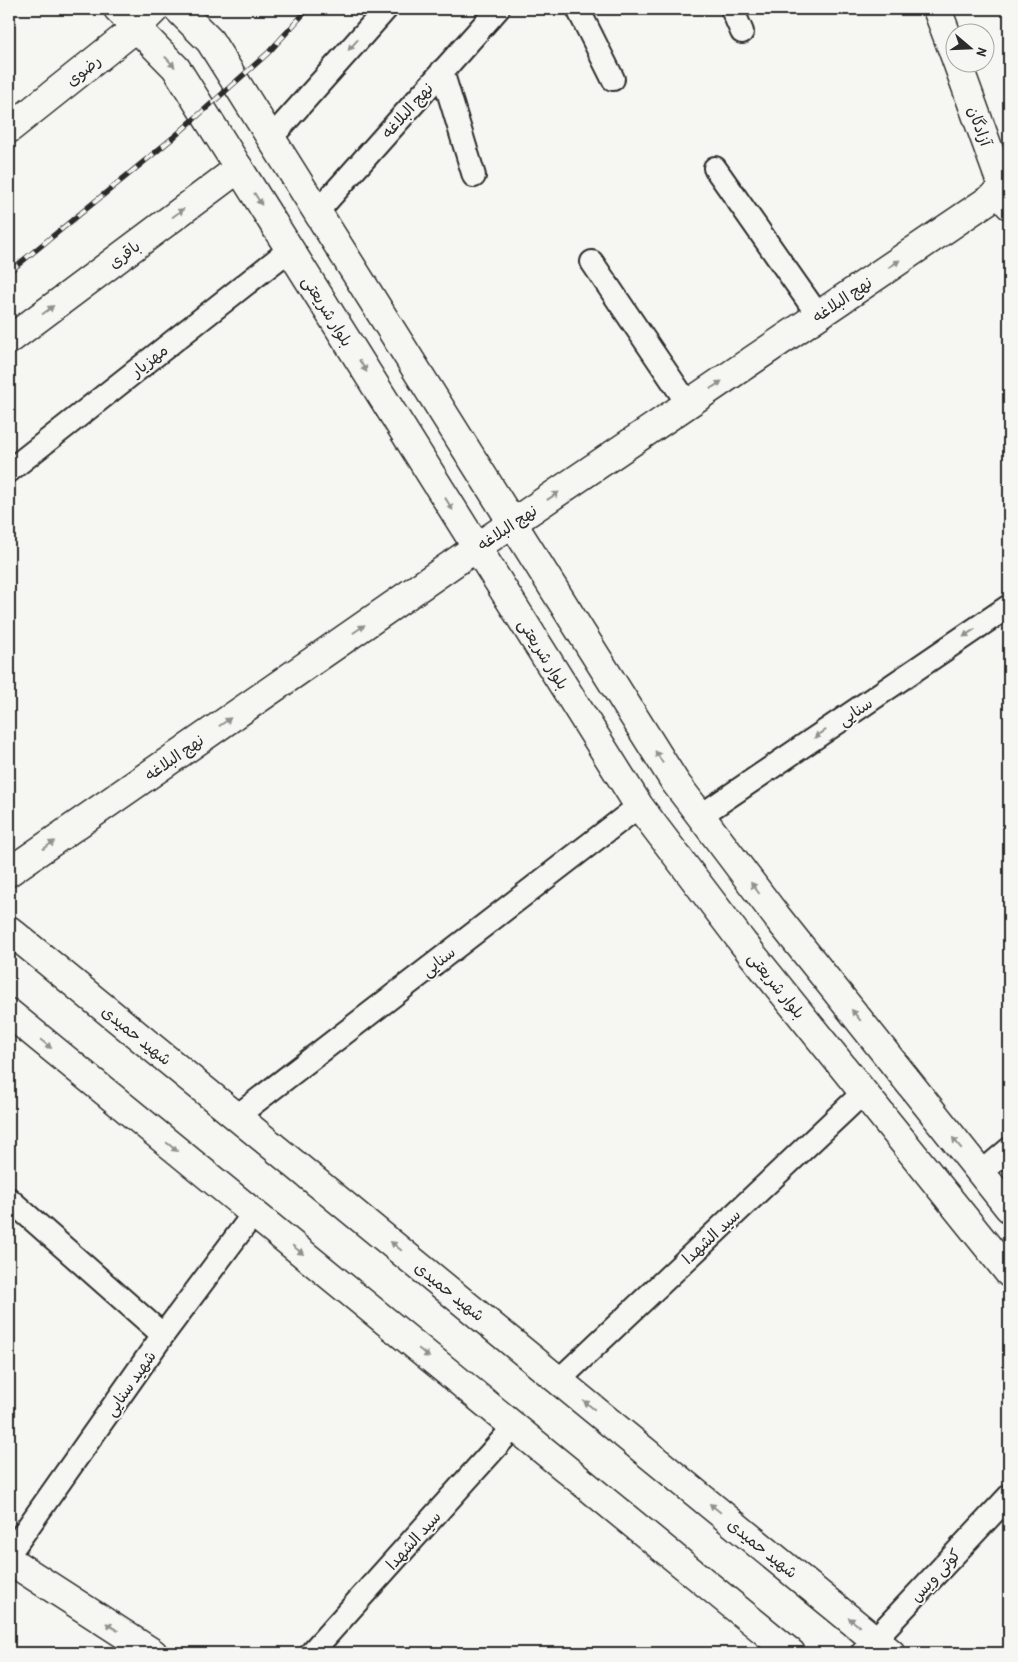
<svg xmlns="http://www.w3.org/2000/svg" width="1018" height="1662" font-family="'Patrick Hand','Playpen Sans Arabic',sans-serif">
  <style>
    .lines { fill: none; stroke-linecap: round; stroke-linejoin: round }
    .street-casing { stroke: #2b2b2b; stroke-width: 26 }
    .secondary-casing { stroke: #2b2b2b; stroke-width: 31 }
    .street { stroke: #f6f6f2; stroke-width: 22 }
    .secondary { stroke: #f6f6f2; stroke-width: 28 }
    .rail-casing { stroke: #2b2b2b; stroke-width: 5.5 }
    .rail { stroke: #f6f6f2; stroke-width: 4; stroke-dasharray: 11; stroke-linecap: butt }
    .oneway { fill: #90908e }
    .labels { text-anchor: middle; stroke-width: 4; stroke-linejoin: round; paint-order: stroke }
    .street-label { font-size: 16px; fill: #2b2b2b; stroke: #f6f6f2 }
  </style>
  <rect width="100%" height="100%" fill="#f6f6f2"/>
  <filter id="ink" filterUnits="userSpaceOnUse"><feTurbulence type="fractalNoise" baseFrequency=".02" numOctaves="2"/><feDisplacementMap in="SourceGraphic" scale="10" xChannelSelector="R" yChannelSelector="G"/><feConvolveMatrix kernelMatrix="1 2 1 2 8 2 1 2 1" color-interpolation-filters="sRGB"/></filter>
  <g filter="url(#ink)">
    <g class="lines">
      <defs>
        <g id="street">
          <polyline points="578,9 613,79"/>
          <polyline points="732,9 742,32"/>
          <polyline points="442,71 474,176"/>
          <polyline points="271,138 386,9"/>
          <polyline points="715,168 818,315"/>
          <polyline points="317,212 498,9"/>
          <polyline points="592,262 688,404"/>
          <polyline points="9,471 289,250"/>
          <polyline points="700,816 1009,606"/>
          <polyline points="237,1116 639,806"/>
          <polyline points="981,1173 1009,1149"/>
          <polyline points="9,1199 163,1335"/>
          <polyline points="559,1380 864,1092"/>
          <polyline points="9,1554 163,1335 254,1213"/>
          <polyline points="311,1653 514,1427"/>
          <polyline points="862,1653 1009,1496"/>
        </g>
        <g id="secondary">
          <polyline points="118,9 176,68 639,806 743,943 1009,1273"/>
          <polyline points="178,9 210,41 675,782 777,917 1009,1208"/>
          <polyline points="937,9 956,59"/>
          <polyline points="957,62 1009,205"/>
          <polyline points="9,129 137,27 155,9"/>
          <polyline points="9,340 239,168"/>
          <polyline points="9,872 477,547 1009,186"/>
          <polyline points="9,930 891,1653"/>
          <polyline points="9,1013 791,1653"/>
          <polyline points="9,1560 153,1653"/>
        </g>
      </defs>
      <!-- street casing -->
      <use href="#street" class="street-casing"/>
      <!-- secondary casing -->
      <use href="#secondary" class="secondary-casing"/>
      <!-- street -->
      <use href="#street" class="street"/>
      <!-- secondary -->
      <use href="#secondary" class="secondary"/>
      <defs>
        <polyline id="rail" points="9,272 174,137 268,53 308,9"/>
      </defs>
      <!-- rail casing -->
      <use href="#rail" class="rail-casing"/>
      <!-- rail -->
      <use href="#rail" class="rail"/>
    </g>
    <!-- one-way arrows -->
    <defs><path id="oneway-solid" d="M-6-.8H1V-3.2L6.5 0L1 3.2V.8H-6Z" transform="scale(1.25)"/></defs>
    <g class="oneway">
      <use href="#oneway-solid" transform="translate(353 45) rotate(132)"/>
      <use href="#oneway-solid" transform="translate(170 62) rotate(47)"/>
      <use href="#oneway-solid" transform="translate(258 199) rotate(58)"/>
      <use href="#oneway-solid" transform="translate(178 213) rotate(-37)"/>
      <use href="#oneway-solid" transform="translate(894 264) rotate(-34)"/>
      <use href="#oneway-solid" transform="translate(48 310) rotate(-37)"/>
      <use href="#oneway-solid" transform="translate(363 366) rotate(58)"/>
      <use href="#oneway-solid" transform="translate(716 385) rotate(-34)"/>
      <use href="#oneway-solid" transform="translate(553 496) rotate(-34)"/>
      <use href="#oneway-solid" transform="translate(449 504) rotate(58)"/>
      <use href="#oneway-solid" transform="translate(359 629) rotate(-35)"/>
      <use href="#oneway-solid" transform="translate(969 633) rotate(146)"/>
      <use href="#oneway-solid" transform="translate(225 722) rotate(-35)"/>
      <use href="#oneway-solid" transform="translate(820 734) rotate(146)"/>
      <use href="#oneway-solid" transform="translate(659 757) rotate(-122)"/>
      <use href="#oneway-solid" transform="translate(49 845) rotate(-35)"/>
      <use href="#oneway-solid" transform="translate(755 888) rotate(-127)"/>
      <use href="#oneway-solid" transform="translate(856 1015) rotate(-129)"/>
      <use href="#oneway-solid" transform="translate(46 1044) rotate(39)"/>
      <use href="#oneway-solid" transform="translate(957 1143) rotate(-129)"/>
      <use href="#oneway-solid" transform="translate(172 1147) rotate(39)"/>
      <use href="#oneway-solid" transform="translate(396 1246) rotate(-141)"/>
      <use href="#oneway-solid" transform="translate(298 1250) rotate(39)"/>
      <use href="#oneway-solid" transform="translate(424 1353) rotate(39)"/>
      <use href="#oneway-solid" transform="translate(589 1405) rotate(-141)"/>
      <use href="#oneway-solid" transform="translate(715 1508) rotate(-141)"/>
      <use href="#oneway-solid" transform="translate(854 1622) rotate(-141)"/>
      <use href="#oneway-solid" transform="translate(112 1627) rotate(-147)"/>
    </g>
  </g>
  <g class="labels">
    <!-- street labels -->
    <g class="street-label">
      <text transform="translate(83 70) rotate(-39)" y="6">رضوی</text>
      <text transform="translate(407 110) rotate(-48)" y="6">نهج البلاغه</text>
      <text transform="translate(980 126) rotate(70)" y="6">آزادگان</text>
      <text transform="translate(124 254) rotate(-37)" y="6">باقری</text>
      <text transform="translate(842 299) rotate(-34)" y="6">نهج البلاغه</text>
      <text transform="translate(328 311) rotate(58)" y="6">بلوار شریعتی</text>
      <text transform="translate(149 360) rotate(-38)" y="6">مهزیار</text>
      <text transform="translate(507 527) rotate(-34)" y="6">نهج البلاغه</text>
      <text transform="translate(544 654) rotate(58)" y="6">بلوار شریعتی</text>
      <text transform="translate(855 711) rotate(-34)" y="6">سنایی</text>
      <text transform="translate(174 757) rotate(-35)" y="6">نهج البلاغه</text>
      <text transform="translate(438 961) rotate(-38)" y="6">سنایی</text>
      <text transform="translate(777 985) rotate(51)" y="6">بلوار شریعتی</text>
      <text transform="translate(137 1035) rotate(39)" y="6">شهید حمیدی</text>
      <text transform="translate(711 1236) rotate(-43)" y="6">سید الشهدا</text>
      <text transform="translate(450 1291) rotate(39)" y="6">شهید حمیدی</text>
      <text transform="translate(130 1383) rotate(-55)" y="6">شهید سنایی</text>
      <text transform="translate(413 1540) rotate(-48)" y="6">سید الشهدا</text>
      <text transform="translate(763 1548) rotate(39)" y="6">شهید حمیدی</text>
      <text transform="translate(935 1575) rotate(-47)" y="6">کوتی ویس</text>
    </g>
  </g>
  <!-- margin -->
  <rect width="1018" height="1662" fill="none" stroke="#f6f6f2" stroke-width="30"/>
  <rect x="15" y="15" width="988" height="1632" fill="none" stroke="#2b2b2b" stroke-width="2" filter="url(#ink)"/>
  <!-- north arrow -->
  <g transform="translate(970 48) rotate(109)"><circle r="24" fill="#f6f6f2" stroke="#a5a5a2"/>
  <path d="M0-4L9 19L0 12L-9 19Z" fill="#2b2b2b"/>
  <text y="-8" font-size="14" font-weight="bold" text-anchor="middle" fill="#2b2b2b">N</text>
  </g>
</svg>
